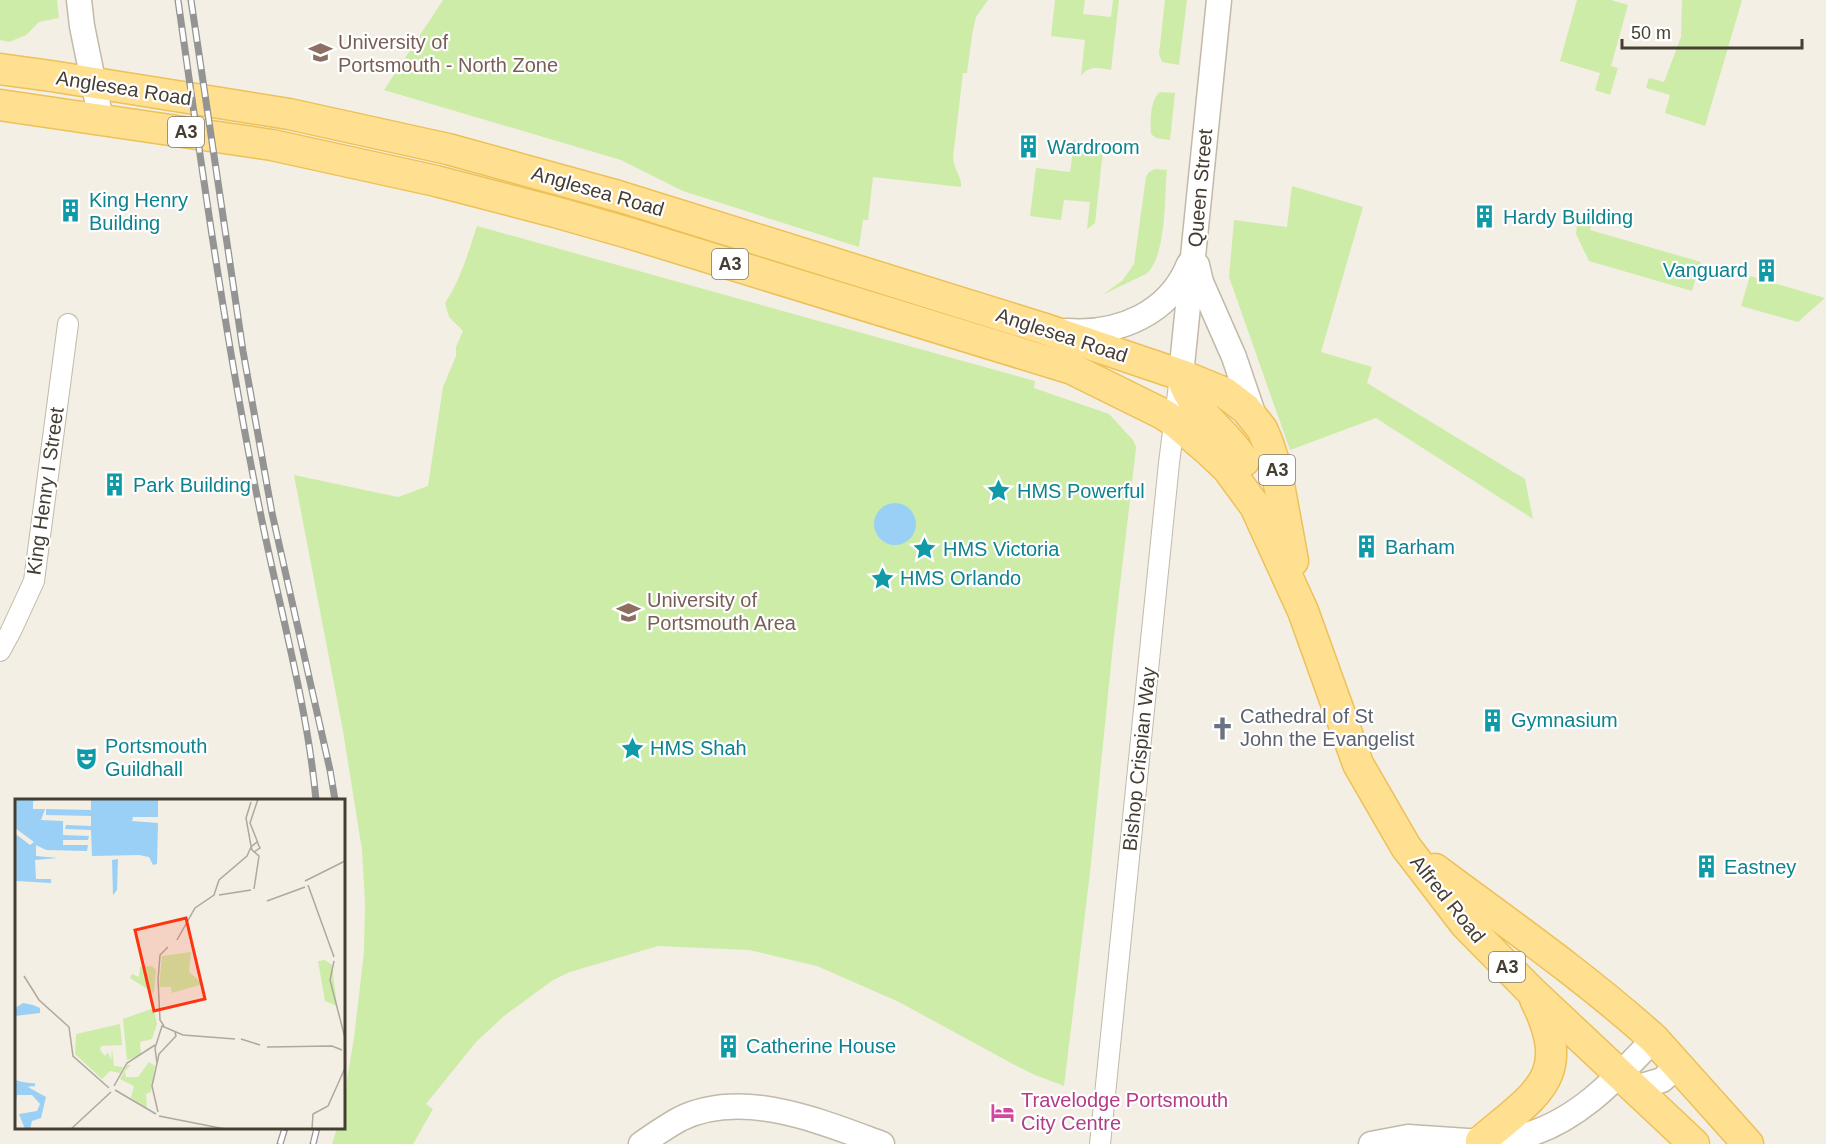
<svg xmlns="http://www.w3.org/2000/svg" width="1826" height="1144" font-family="Arial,sans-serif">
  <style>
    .green { fill: #cdeca8 }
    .water { fill: #9ad0f6 }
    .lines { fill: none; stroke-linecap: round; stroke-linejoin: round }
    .minor-casing { stroke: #c2b9a8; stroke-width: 22 }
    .tertiary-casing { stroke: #c2b9a8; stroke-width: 27 }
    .primary-casing { stroke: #edc058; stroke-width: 33 }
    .minor { stroke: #fff; stroke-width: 20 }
    .tertiary { stroke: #fff; stroke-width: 24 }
    .primary { stroke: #ffe091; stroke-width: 30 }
    .rail-casing { stroke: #949494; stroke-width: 7 }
    .rail { stroke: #fff; stroke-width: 4.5; stroke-dasharray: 14; stroke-linecap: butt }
    .labels { text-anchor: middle; stroke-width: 4.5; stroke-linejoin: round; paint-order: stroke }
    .shield { fill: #fff; stroke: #7e7870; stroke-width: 1.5 }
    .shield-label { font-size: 18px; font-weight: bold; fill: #463e33 }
    .education-label { font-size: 20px; fill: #785e54; stroke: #fff; text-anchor: start }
    .street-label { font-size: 20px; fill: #463e33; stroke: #fff }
    .culture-label { font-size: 20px; fill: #0d838f; stroke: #fff; text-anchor: start }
    .worship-label { font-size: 20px; fill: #5b616d; stroke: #fff; text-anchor: start }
    .hotel-label { font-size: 20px; fill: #b23c85; stroke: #fff; text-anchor: start }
    .inset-river { fill: none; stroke: #9ad0f6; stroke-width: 3 }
    .inset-road { fill: none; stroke: #aea89d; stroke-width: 1.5 }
    .view { fill: #ff330f; fill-opacity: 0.15; stroke: #ff330f; stroke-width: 3 }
    .inset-edge { fill: none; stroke: #463e33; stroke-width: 3 }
  </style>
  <rect width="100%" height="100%" fill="#f3efe4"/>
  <!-- green -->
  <g class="green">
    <polygon points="0,0 57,0 59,18 39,22 26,35 9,42 0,40"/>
    <path d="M 443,0 L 988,0 L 976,17 L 972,35 L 967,73 L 963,73 L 953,157 C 954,170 962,177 961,187 L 873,177 L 868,220 L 863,220 L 859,247 L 683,191 L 621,160 L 384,90 Z"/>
    <path d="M 1055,0 L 1085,0 L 1083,14 L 1111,17 L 1113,0 L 1119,0 L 1111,70 C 1099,68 1089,65 1081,76 L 1085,40 L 1051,36 Z"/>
    <polygon points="1165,0 1187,0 1179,65 1162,62 1159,54"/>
    <polygon points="1577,0 1611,0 1628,5 1611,66 1618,68 1610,95 1595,90 1600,73 1560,61"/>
    <polygon points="1682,0 1742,0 1705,126 1665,113 1670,95 1646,88 1649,78 1664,82 1681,37"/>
    <path d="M 1160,92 L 1175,93 L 1170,140 L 1156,138 L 1151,134 C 1150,121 1150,100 1160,92 Z"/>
    <path d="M 1075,138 C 1079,150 1092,148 1103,150 L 1095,223 L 1087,229 L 1090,202 L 1064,200 L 1061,220 L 1030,216 L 1036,168 L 1070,172 Z"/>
    <path d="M 1155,169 L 1167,170 C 1164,197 1167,256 1146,274 L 1102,295 L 1122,281 L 1134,264 L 1146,177 L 1149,172 Z"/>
    <polygon points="1292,186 1363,207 1321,352 1372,367 1367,383 1525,479 1533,519 1376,418 1290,450 1229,277 1234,220 1287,227"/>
    <polygon points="1578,217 1592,221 1590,230 1701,262 1692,291 1589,261 1576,234"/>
    <path d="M 477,226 L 1035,381 L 1034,388 L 1109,414 L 1133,440 L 1136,447 L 1135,457 L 1113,645 L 1090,873 L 1064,1086 L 1035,1075 L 1011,1063 L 899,1002 L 817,966 L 749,950 L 658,946 L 570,972 L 553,980 L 504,1016 L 476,1042 L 426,1104 L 433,1109 L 413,1144 L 332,1144 L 337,1128 L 344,1128 L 344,1097 L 354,1038 L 364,952 L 365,902 L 362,850 L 343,731 L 294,475 L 398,497 L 428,486 L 443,387 L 456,356 L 456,347 L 463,331 L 449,317 L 445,303 C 461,279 468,253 477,226 Z"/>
    <polygon points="1750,276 1825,298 1798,322 1741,306"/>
  </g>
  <!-- water -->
  <circle class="water" cx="895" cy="524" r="21"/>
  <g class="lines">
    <defs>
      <g id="minor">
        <polyline points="0,651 11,631 34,581 68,324"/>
        <polyline points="1100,1144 1169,463 1180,377"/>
      </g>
      <g id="tertiary">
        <polyline points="79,0 82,26 101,120"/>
        <polyline points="1197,265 1201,282 1234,357 1255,419"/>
        <path d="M 1066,331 C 1118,335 1169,314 1189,264"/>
        <polyline points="1181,375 1219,0"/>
        <polyline points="1635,1088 1662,1080 1678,1066"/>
        <path d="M 1481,1141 C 1495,1140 1509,1140 1523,1136 C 1577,1122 1617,1078 1654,1039"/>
        <path d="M 641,1144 C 654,1135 667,1126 680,1119 C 743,1088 822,1122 882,1144"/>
        <polyline points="1371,1144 1408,1137 1497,1143"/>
      </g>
      <g id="primary">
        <polyline points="0,69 51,76 289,114 448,149 618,196 1042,328 1181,375 1225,393 1246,409 1262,429 1268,443 1276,468 1293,561"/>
        <polyline points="0,105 272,145 436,181 555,212 632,234 1072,369 1163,414 1175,422 1209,451 1227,468 1255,506 1303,611 1358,764 1406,847 1465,924 1531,991 1694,1144"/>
        <path d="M 1181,375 C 1195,417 1223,427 1244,461"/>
        <path d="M 1435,869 C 1509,924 1585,977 1654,1039 L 1748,1144"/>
        <path d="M 1481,1141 C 1537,1093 1574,1077 1535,999"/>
      </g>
    </defs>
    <!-- minor casing -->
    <use href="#minor" class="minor-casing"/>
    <!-- tertiary casing -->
    <use href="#tertiary" class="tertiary-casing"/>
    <!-- primary casing -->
    <use href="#primary" class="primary-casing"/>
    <!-- minor -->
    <use href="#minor" class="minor"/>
    <!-- tertiary -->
    <use href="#tertiary" class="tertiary"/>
    <!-- primary -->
    <use href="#primary" class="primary"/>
    <defs>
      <g id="rail">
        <path d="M 178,0 C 202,171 226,342 260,511 C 279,607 307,703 316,800"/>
        <polyline points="191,0 243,351 272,513 330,770 335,800"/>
        <polyline points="280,1144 285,1128"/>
        <polyline points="313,1144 317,1128"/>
      </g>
    </defs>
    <!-- rail casing -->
    <use href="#rail" class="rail-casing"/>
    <!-- rail -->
    <use href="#rail" class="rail"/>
  </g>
  <!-- icons -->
  <defs>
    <symbol id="university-bare" viewBox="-9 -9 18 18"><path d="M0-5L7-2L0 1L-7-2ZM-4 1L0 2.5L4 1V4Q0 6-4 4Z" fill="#8d6e63" stroke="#fff" stroke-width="2.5" paint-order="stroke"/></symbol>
    <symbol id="building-bare" viewBox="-9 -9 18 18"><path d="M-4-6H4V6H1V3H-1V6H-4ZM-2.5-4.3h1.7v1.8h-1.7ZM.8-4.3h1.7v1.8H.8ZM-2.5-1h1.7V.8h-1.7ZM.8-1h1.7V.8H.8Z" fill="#0f9aa8" stroke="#fff" stroke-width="2.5" paint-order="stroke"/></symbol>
    <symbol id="sight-bare" viewBox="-9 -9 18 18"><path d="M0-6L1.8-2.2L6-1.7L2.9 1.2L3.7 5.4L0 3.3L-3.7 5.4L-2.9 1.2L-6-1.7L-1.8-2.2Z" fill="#0f9aa8" stroke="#fff" stroke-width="2.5" paint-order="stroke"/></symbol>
    <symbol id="church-bare" viewBox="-9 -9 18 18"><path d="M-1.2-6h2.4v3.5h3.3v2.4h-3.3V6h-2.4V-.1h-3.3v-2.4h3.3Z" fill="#6b7280" stroke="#fff" stroke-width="2.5" paint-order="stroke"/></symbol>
    <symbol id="theatre-bare" viewBox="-9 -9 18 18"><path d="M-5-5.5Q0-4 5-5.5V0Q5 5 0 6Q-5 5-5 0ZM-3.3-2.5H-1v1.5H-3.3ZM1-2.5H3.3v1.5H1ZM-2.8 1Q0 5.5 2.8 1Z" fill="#0f9aa8" stroke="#fff" stroke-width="2.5" paint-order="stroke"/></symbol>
    <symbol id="hotel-bare" viewBox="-9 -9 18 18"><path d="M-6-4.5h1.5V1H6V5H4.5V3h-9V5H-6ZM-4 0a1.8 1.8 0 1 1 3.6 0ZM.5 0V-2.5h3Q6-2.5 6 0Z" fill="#d1479c" stroke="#fff" stroke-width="2.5" paint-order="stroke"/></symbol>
  </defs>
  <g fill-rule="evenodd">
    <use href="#university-bare" x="304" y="36" width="33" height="33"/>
    <use href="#building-bare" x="1012" y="130" width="33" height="33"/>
    <use href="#building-bare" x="54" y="194" width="33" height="33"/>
    <use href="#building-bare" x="1468" y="200" width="33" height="33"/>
    <use href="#building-bare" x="1750" y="254" width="33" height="33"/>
    <use href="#building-bare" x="98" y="468" width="33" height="33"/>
    <use href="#sight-bare" x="982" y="474" width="33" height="33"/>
    <use href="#building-bare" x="1350" y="530" width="33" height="33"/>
    <use href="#sight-bare" x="908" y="532" width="33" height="33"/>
    <use href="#sight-bare" x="866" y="562" width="33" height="33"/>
    <use href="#university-bare" x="612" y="596" width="33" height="33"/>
    <use href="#building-bare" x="1476" y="704" width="33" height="33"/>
    <use href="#church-bare" x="1206" y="712" width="33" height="33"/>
    <use href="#sight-bare" x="616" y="732" width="33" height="33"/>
    <use href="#theatre-bare" x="70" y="742" width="33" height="33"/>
    <use href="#building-bare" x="1690" y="850" width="33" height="33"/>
    <use href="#building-bare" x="712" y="1030" width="33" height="33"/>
    <use href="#hotel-bare" x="986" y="1096" width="33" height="33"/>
  </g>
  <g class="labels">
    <!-- shield labels -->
    <g class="shield">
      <rect x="168" y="117" width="36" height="30" rx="4.5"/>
      <rect x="712" y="249" width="36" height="30" rx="4.5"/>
      <rect x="1259" y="455" width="36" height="30" rx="4.5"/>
      <rect x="1489" y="952" width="36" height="30" rx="4.5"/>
    </g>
    <g class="shield-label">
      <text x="186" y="138">A3</text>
      <text x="730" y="270">A3</text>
      <text x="1277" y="476">A3</text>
      <text x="1507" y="973">A3</text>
    </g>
    <!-- education labels -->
    <g class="education-label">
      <text x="338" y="49">University of<tspan x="338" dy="23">Portsmouth - North Zone</tspan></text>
      <text x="647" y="607">University of<tspan x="647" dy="23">Portsmouth Area</tspan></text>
    </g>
    <!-- street labels -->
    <g class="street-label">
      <text transform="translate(124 88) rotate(9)" y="7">Anglesea Road</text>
      <text transform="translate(1200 188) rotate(-85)" y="7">Queen Street</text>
      <text transform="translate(598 191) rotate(16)" y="7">Anglesea Road</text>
      <text transform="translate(1062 335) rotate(18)" y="7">Anglesea Road</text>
      <text transform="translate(45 491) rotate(-82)" y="7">King Henry I Street</text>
      <text transform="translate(1139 759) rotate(-84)" y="7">Bishop Crispian Way</text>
      <text transform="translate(1448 899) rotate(51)" y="7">Alfred Road</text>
    </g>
    <!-- culture labels -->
    <g class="culture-label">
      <text x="1047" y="154">Wardroom</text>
      <text x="89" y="207">King Henry<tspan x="89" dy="23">Building</tspan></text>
      <text x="1503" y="224">Hardy Building</text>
      <text x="1748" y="277" text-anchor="end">Vanguard</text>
      <text x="133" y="492">Park Building</text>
      <text x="1017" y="498">HMS Powerful</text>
      <text x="1385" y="554">Barham</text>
      <text x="943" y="556">HMS Victoria</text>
      <text x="900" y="585">HMS Orlando</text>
      <text x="1511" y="727">Gymnasium</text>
      <text x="105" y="753">Portsmouth<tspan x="105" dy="23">Guildhall</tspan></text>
      <text x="650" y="755">HMS Shah</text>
      <text x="1724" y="874">Eastney</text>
      <text x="746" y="1053">Catherine House</text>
    </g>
    <!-- worship labels -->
    <g class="worship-label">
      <text x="1240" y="723">Cathedral of St<tspan x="1240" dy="23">John the Evangelist</tspan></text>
    </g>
    <!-- hotel labels -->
    <g class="hotel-label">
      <text x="1021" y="1107">Travelodge Portsmouth<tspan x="1021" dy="23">City Centre</tspan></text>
    </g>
  </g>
  <!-- overview -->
  <g transform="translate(15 799)">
    <rect width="330" height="330" fill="#f3efe4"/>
    <path d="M 176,153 L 174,173 L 188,185 L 157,194 L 156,188 L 144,188 L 147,157 ZM 310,161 L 317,166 L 322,207 L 310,202 L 303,162 ZM 137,167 L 141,171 L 139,194 L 115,179 L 117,175 L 124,178 L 125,168 ZM 139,209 L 142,225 L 137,240 L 125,243 L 126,256 L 112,261 L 108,220 ZM 105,225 L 107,246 L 86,247 L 85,251 L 90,257 L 93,253 L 96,261 L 97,250 L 99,267 L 108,268 L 105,274 L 95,272 L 87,280 L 60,255 L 61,235 ZM 134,263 L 140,267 L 136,293 L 131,295 L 132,309 L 116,299 L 119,287 L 105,280 L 112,266 L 116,266 L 110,272 L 111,278 L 123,278 Z" fill="#cdeca8"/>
    <path d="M 0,0 L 30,0 L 18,2 L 18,10 L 30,10 L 26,21 L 48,22 L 48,36 L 74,37 L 73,41 L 48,41 L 48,46 L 73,46 L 72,52 L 31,51 L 21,46 L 21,57 L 43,59 L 20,61 L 21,80 L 36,80 L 36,84 L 1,82 L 0,39 L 2,36 L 15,46 L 19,43 L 0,29 ZM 76,0 L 143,0 L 143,18 L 118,18 L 117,22 L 143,24 L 142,65 L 138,66 L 134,58 L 124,56 L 77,57 L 76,31 L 50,30 L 51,26 L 76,27 L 76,17 L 31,16 L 31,10 L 76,11 ZM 103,60 L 102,91 L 98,96 L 97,61 ZM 8,204 L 18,206 L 25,209 L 25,214 L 0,217 L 0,209 ZM 0,281 L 20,286 L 13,288 L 31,298 L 26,319 L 17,322 L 15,330 L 10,330 L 4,315 L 22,312 L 25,305 L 17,296 L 2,296 L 0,306 Z" fill="#9ad0f6"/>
    <path class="inset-river" d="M 0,284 L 20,286"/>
    <path class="inset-road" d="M 243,44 L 235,24 L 243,0M 236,47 L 231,19 L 236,3M 290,82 L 330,62M 293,86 L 319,158M 239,90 L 244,57 L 237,51 L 236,48 L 242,43 L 245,49 L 239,53M 204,96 L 236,91M 252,102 L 290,88M 162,141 L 180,109 L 199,96 L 204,81 L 232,57 L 236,48M 319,162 L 315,181 L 330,239M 9,177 L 24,201 L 54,228 L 58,257 L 94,289M 149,227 L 145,221 L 143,181 L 145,156 L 153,148M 226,240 L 245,246M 252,248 L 317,247 L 327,251M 142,264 L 140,249 L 147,227 L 168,236 L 220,240M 99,287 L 112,264 L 140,246M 100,291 L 141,315M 143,313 L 137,287 L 144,255 L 161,237 L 160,233M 144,317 L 210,330M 56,330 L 96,293M 297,330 L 298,315 L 313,307 L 330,269"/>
    <path class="view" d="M 171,119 L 190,200 L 139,212 L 120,131 Z"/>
    <rect width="330" height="330" class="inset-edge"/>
  </g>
  <!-- scale -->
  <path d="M1622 39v9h180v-9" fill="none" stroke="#463e33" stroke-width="3"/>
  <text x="1631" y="39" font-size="18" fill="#463e33" stroke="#ffffff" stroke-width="4.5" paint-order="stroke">50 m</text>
</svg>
